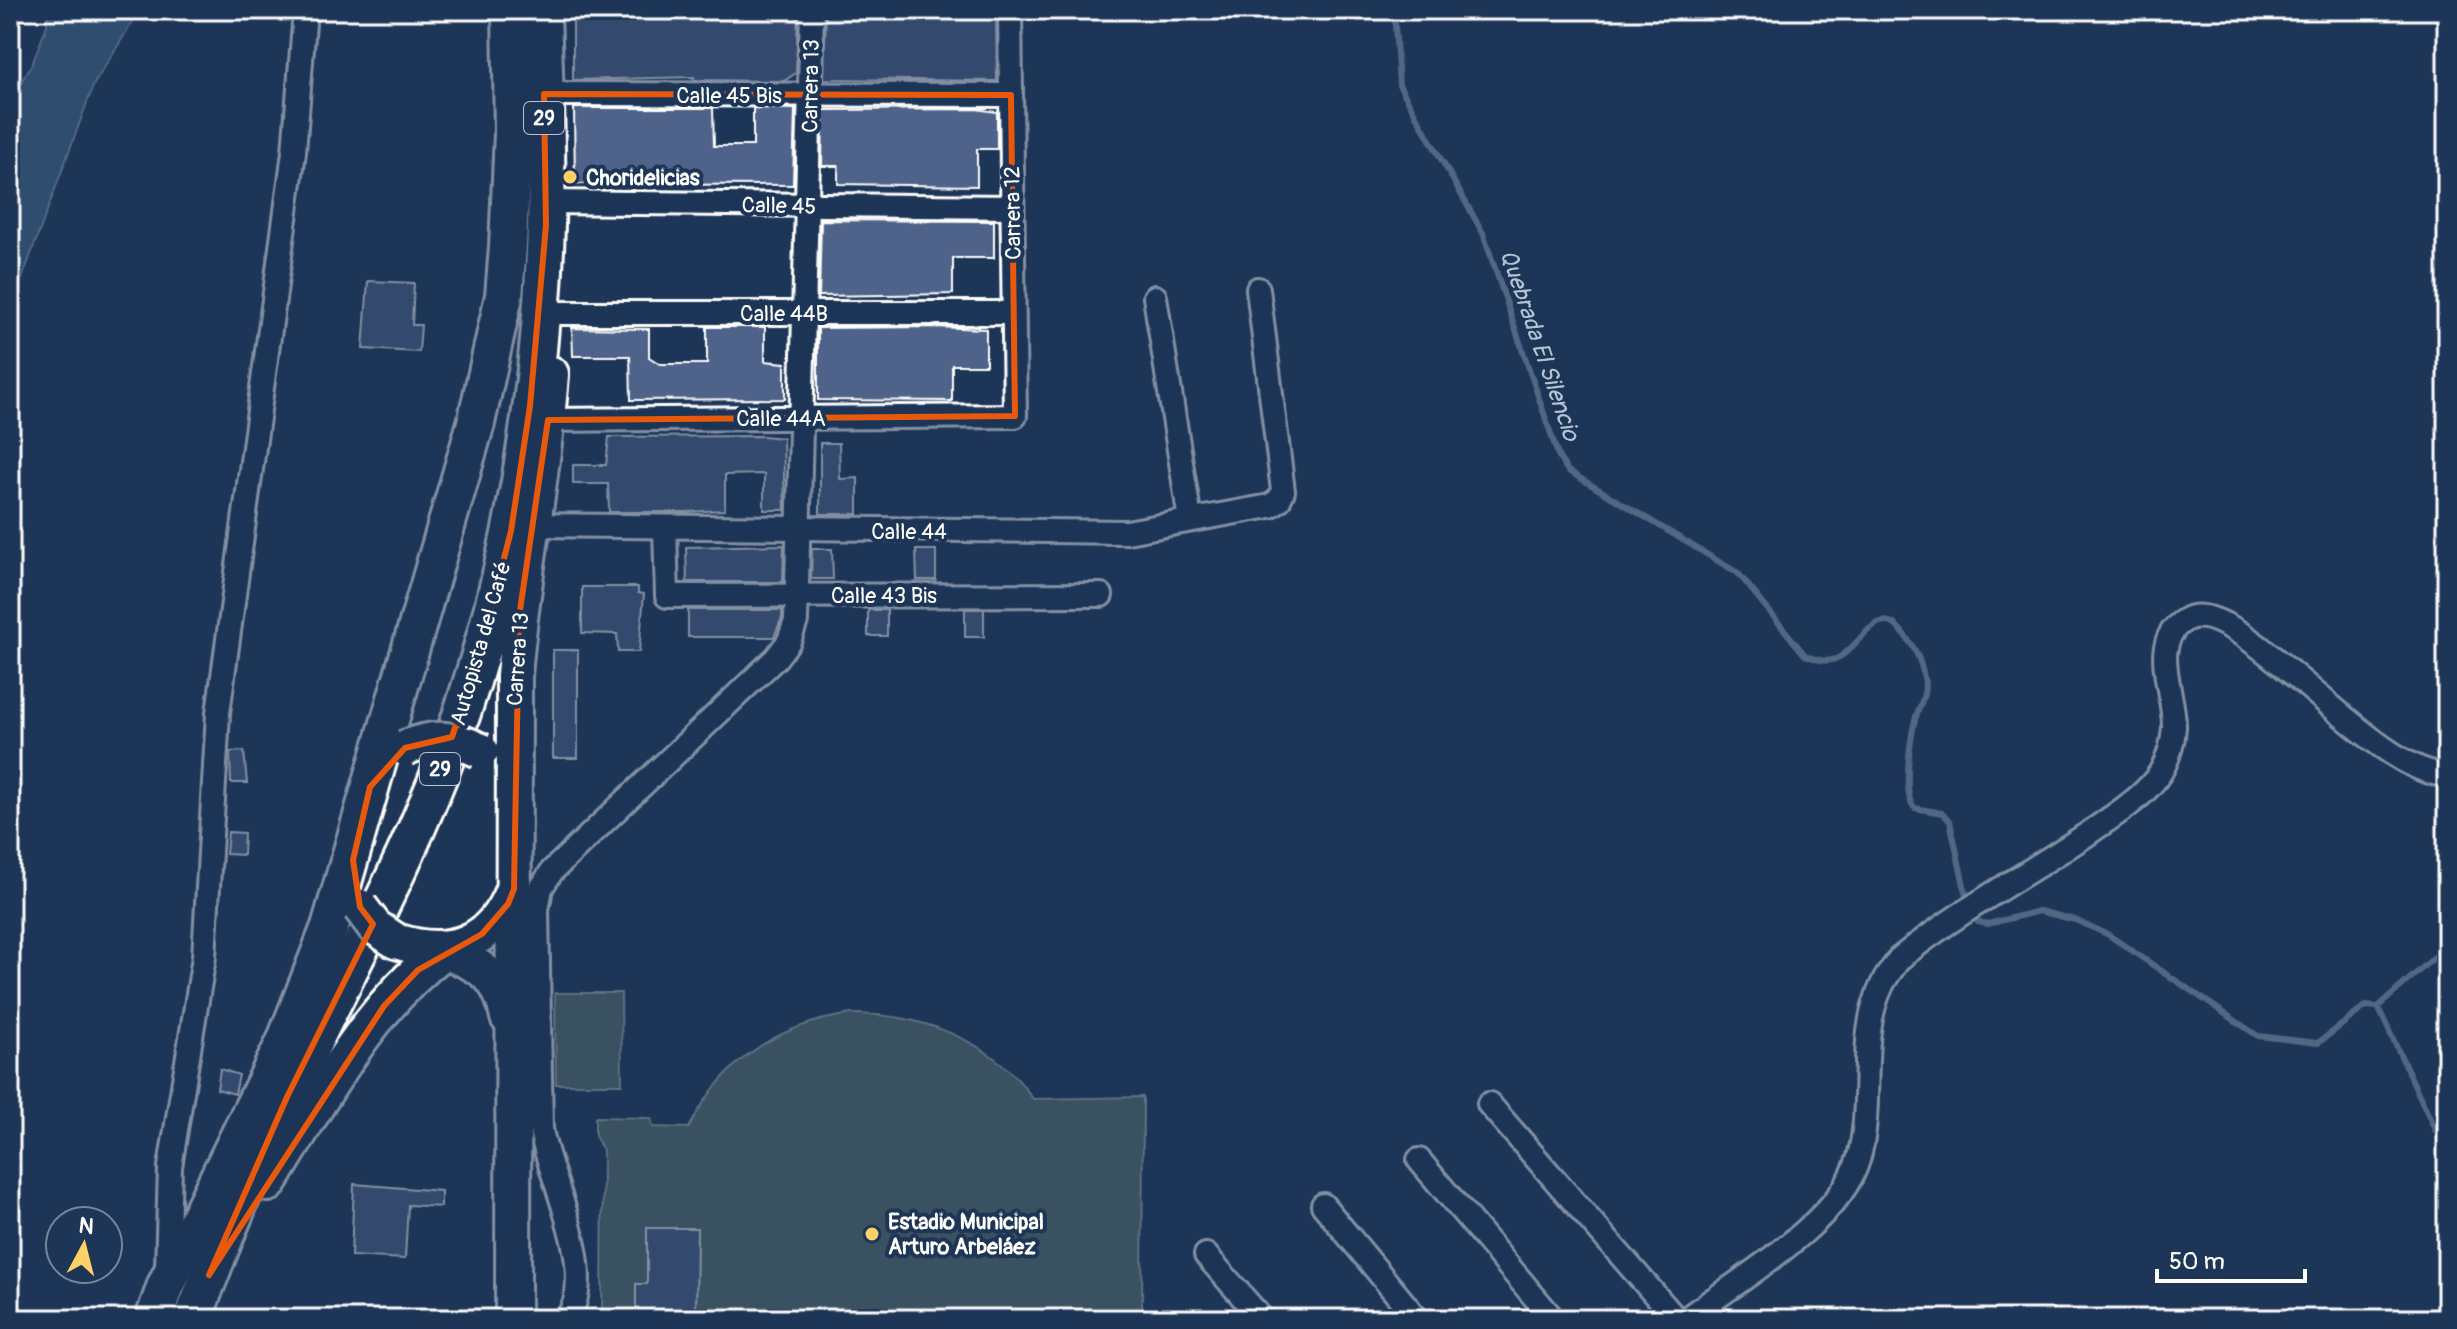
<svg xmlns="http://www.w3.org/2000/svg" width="2457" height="1329" font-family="Pangolin,sans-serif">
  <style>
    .green { fill: #5d736e; stroke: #aeb9b6; stroke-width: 2 }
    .water { fill: #446c8c; stroke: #8fa7ba; stroke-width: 2 }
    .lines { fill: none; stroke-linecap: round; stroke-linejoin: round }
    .stream { stroke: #8fa7ba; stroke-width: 6 }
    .building { fill: #4f648a; stroke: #fff; stroke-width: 2 }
    .minor-casing { stroke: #fff; stroke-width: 28 }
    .primary-casing { stroke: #fff; stroke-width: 40 }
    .trunk-casing { stroke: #fff; stroke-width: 42 }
    .minor { stroke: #1d3557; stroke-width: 22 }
    .primary { stroke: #1d3557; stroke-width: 34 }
    .trunk { stroke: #1d3557; stroke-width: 36 }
    .primary-bridge-casing { stroke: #fff; stroke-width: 40; stroke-linecap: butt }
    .primary-bridge { stroke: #1d3557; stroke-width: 34 }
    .marked { fill: none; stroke: #e8590c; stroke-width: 6; stroke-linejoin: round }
    .poi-dot { fill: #ffd166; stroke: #1d3557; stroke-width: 3 }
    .labels { text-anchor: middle; stroke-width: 8; stroke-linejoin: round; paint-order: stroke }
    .shield { fill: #1d3557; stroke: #bbc2cd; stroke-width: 2 }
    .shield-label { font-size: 20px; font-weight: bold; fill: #fff }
    .street-label { font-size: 22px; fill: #fff; stroke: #1d3557 }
    .poi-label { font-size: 22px; font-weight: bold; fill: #fff; stroke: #1d3557; text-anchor: start }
    .water-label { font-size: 24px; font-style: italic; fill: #b4c4d1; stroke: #1d3557 }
  </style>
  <rect width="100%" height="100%" fill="#1d3557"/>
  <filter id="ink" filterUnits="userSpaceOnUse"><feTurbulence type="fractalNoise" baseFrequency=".0125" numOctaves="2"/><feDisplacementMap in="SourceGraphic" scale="16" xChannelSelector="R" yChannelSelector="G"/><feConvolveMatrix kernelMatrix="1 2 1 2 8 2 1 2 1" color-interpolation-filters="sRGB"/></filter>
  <g filter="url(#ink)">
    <!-- green -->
    <g class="green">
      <polygon points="555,993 621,993 622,1084 556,1084"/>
      <path d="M 852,1014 C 919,1013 995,1041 1033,1099 L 1143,1097 L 1142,1319 L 602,1319 L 603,1150 L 595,1136 L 595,1117 L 651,1118 L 653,1127 L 689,1128 C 722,1061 778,1024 852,1014 Z"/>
    </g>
    <!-- water -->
    <polygon class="water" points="48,10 140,10 94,84 10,311 10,100 32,64 47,25"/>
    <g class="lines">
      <!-- stream -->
      <g class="stream">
        <path d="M 1394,10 L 1399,85 L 1483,233 L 1559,458 L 1568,471 L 1738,573 L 1805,655 C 1815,659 1825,663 1835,659 C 1859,651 1877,598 1903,633 C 1915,648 1920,658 1924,677 C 1928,696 1918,706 1914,724 C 1910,742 1902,797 1915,808 L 1942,813 L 1950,821 L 1968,904"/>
        <polyline points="1971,914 1978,922 1988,924 2039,911 2075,920 2107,934 2258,1036 2318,1043 2366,1006 2378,1007 2447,1155"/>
        <polyline points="2378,1007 2438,954 2447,952"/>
      </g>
    </g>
    <!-- building -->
    <g class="building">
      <polygon points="573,10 798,10 796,73 784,81 694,80 694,77 573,80"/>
      <polygon points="826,10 996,10 997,81 824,79"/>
      <polygon points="574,108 713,108 714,146 753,146 753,108 795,109 793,185 575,184"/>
      <polygon points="976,109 997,112 997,149 977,149 977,186 838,184 838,166 822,166 823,110"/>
      <polygon points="821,220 994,221 994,258 953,258 953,294 819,296"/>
      <polygon points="368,281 414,283 412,325 421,325 419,352 363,349"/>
      <polygon points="707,327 765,327 765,361 785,363 785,399 631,400 630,356 573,356 572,328 649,329 649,357 660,364 707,364"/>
      <polygon points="934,327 986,329 986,365 952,365 952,401 818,400 818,328"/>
      <polygon points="763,436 783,438 785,510 764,510 764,474 725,475 725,510 686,512 609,512 608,484 573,484 573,465 606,465 609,437"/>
      <polygon points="820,443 839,443 840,479 858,478 858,514 820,514"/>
      <polygon points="784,545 783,582 687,582 686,547"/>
      <polygon points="812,549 832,549 833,579 811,579"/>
      <polygon points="916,550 936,550 936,580 917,580"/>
      <polygon points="582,587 638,587 638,593 644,594 639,652 618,652 617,634 582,633"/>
      <rect x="965" y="609" width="19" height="28"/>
      <polygon points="688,610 782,610 782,618 774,637 688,637"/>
      <rect x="868" y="610" width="19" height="26"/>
      <rect x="553" y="650" width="25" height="108"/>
      <polygon points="244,751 247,783 231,783 230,752"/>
      <polygon points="228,832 244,833 243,855 226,854"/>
      <polygon points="220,1069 239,1075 235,1094 217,1089"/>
      <polygon points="354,1184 441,1191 441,1207 408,1205 405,1259 351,1256"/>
      <polygon points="647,1228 697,1228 696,1319 636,1319 636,1284 647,1284"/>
    </g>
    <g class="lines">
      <defs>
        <g id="minor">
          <polyline points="544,94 1011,95"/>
          <polyline points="546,202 1012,207"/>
          <polyline points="1155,297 1190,520"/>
          <polyline points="554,313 1013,313"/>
          <polyline points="548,420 1015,416 1010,10"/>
          <polyline points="534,525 1127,532 1270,506 1279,500 1283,491 1258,289"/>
          <polyline points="665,529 667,596 1101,595"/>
          <polyline points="1489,1104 1676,1319"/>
          <polyline points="1419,1160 1553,1319"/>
          <polyline points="1323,1205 1417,1319"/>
          <polyline points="1206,1255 1262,1319"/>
          <polyline points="167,1268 170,1167 204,957 218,713 294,152 305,10"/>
          <path d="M 566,1319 C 601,1275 549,1180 541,1129 L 537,910 L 541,888 L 552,871 L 776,658 L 789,641 L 796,621 L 812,10"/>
          <path d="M 1686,1319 C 1737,1281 1840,1222 1858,1160 C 1875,1104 1856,1037 1882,985 C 1886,976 1894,967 1899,959 C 1957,912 2024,876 2086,835 C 2111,817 2143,799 2160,773 C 2169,758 2173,744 2174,727 C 2175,693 2147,642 2185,620 C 2236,589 2372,775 2447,775"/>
        </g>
        <g id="primary">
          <path d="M 396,941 C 449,958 492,945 513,889"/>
          <path d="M 444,950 C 482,967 499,973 508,1017"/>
          <path d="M 513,1319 L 514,676 C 522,575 544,475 551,374"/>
        </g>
        <g id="trunk">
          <path d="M 268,1183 C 319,1101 367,1009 444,950"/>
          <polyline points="154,1319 166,1285 285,1042 330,927 476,423 504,296 508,247 513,133 511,10"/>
          <path d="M 193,1319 C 221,1244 252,1169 287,1096 C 347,970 417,846 462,713 C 514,556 541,389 546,224 C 548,153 544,81 542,10"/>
        </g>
      </defs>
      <!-- minor casing -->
      <use href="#minor" class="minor-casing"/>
      <!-- primary casing -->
      <use href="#primary" class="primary-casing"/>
      <!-- trunk casing -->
      <use href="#trunk" class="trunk-casing"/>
      <!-- minor -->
      <use href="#minor" class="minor"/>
      <!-- primary -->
      <use href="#primary" class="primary"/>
      <!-- trunk -->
      <use href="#trunk" class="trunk"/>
      <defs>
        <g id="primary-bridge">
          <path d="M 405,748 C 433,736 454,737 481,751"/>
          <polyline points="360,907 375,927 396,941"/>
        </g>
      </defs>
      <!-- primary-bridge casing -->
      <use href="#primary-bridge" class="primary-bridge-casing"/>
      <!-- primary-bridge -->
      <use href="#primary-bridge" class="primary-bridge"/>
    </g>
  </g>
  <!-- marked area -->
  <path d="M0 0H2457V1329H0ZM 544,94 L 1011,95 L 1015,416 L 548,420 L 519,617 L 514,889 L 508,904 L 482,934 L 418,970 L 384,1006 L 209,1275 L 287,1097 L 373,924 L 360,907 L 353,860 L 370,787 L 405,748 L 452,737 L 481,648 L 511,531 L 530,406 L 546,225 Z" fill="#1d3557" fill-opacity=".55" fill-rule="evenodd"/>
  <path class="marked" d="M 544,94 L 1011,95 L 1015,416 L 548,420 L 519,617 L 514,889 L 508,904 L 482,934 L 418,970 L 384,1006 L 209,1275 L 287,1097 L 373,924 L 360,907 L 353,860 L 370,787 L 405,748 L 452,737 L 481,648 L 511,531 L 530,406 L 546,225 Z"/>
  <!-- markers -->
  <g class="poi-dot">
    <circle cx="570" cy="177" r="8"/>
    <circle cx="872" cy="1234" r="8"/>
  </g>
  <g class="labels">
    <!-- shield labels -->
    <g class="shield">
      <rect x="524" y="102" width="40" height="32" rx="6"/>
      <rect x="420" y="753" width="40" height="32" rx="6"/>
    </g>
    <g class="shield-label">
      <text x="544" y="125">29</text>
      <text x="440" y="776">29</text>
    </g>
    <!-- street labels -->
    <g class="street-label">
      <text transform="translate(810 86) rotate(-89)" y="8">Carrera 13</text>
      <text x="729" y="103">Calle 45 Bis</text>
      <text transform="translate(779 205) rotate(1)" y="8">Calle 45</text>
      <text transform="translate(1012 213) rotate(-91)" y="8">Carrera 12</text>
      <text x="784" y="321">Calle 44B</text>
      <text x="781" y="426">Calle 44A</text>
      <text x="909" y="539">Calle 44</text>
      <text x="884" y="603">Calle 43 Bis</text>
      <text transform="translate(480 643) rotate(-74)" y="8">Autopista del Café</text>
      <text transform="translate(517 659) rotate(-86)" y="8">Carrera 13</text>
    </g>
    <!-- poi labels -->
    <g class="poi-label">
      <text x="586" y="185">Choridelicias</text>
      <text x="888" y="1229">Estadio Municipal<tspan x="888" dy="25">Arturo Arbeláez</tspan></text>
    </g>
    <!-- water labels -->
    <g class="water-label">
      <text transform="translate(1540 345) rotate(71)" y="8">Quebrada El Silencio</text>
    </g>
  </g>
  <!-- margin -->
  <rect width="2457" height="1329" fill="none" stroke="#1d3557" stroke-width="40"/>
  <rect x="20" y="20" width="2417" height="1289" fill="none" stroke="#fff" stroke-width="3" filter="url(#ink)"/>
  <!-- north arrow -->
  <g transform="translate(84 1245) rotate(7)"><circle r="38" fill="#1d3557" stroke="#77869a" stroke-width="2"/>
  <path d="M0-6L14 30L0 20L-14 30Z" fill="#ffd166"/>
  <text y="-12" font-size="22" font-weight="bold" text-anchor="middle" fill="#ffffff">N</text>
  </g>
  <!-- scale -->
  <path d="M2157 1269v12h148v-12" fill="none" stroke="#ffffff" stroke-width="4"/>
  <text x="2169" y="1269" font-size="24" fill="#ffffff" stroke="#1d3557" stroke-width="6" paint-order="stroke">50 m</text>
</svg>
